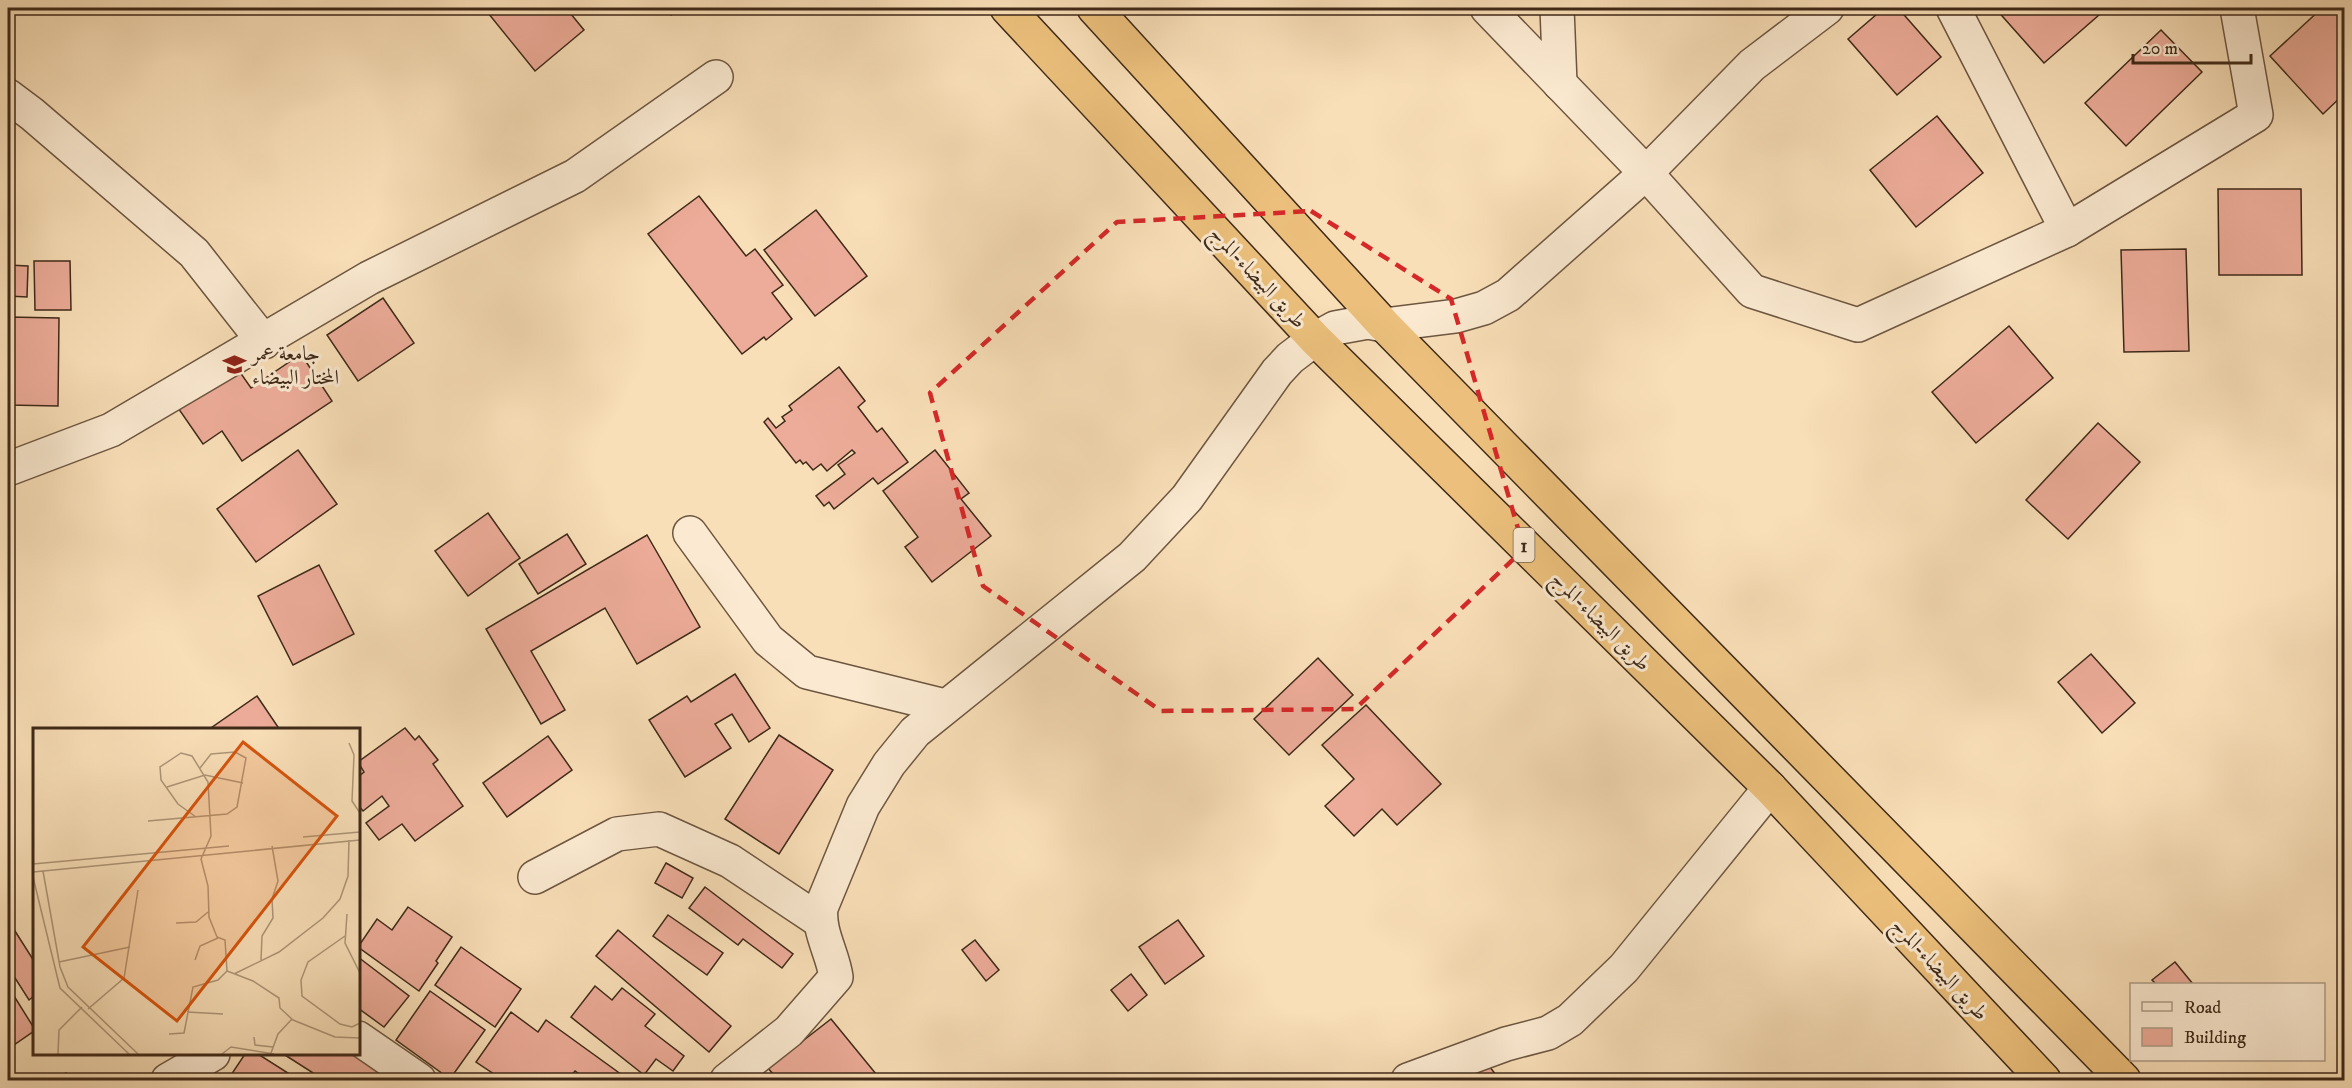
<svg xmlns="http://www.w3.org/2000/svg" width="2352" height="1088" font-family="'IM FELL DW Pica',Amiri,serif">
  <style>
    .building { fill: #edac99; stroke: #3e2918; stroke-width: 1.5 }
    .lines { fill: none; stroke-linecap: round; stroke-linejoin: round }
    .minor-casing { stroke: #6d5640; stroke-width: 36 }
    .highway-casing { stroke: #3e2918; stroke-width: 36 }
    .minor { stroke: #fbead1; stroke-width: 33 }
    .highway { stroke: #ecc07c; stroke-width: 33 }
    .marked { fill: none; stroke: #d62828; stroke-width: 4.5; stroke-dasharray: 12 8; stroke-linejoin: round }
    .labels { text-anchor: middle; stroke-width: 6; stroke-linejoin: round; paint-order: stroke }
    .shield { fill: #fbead1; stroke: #776350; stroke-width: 1.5 }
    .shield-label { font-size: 20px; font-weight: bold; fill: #3e2918 }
    .street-label { font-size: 21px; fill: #3e2918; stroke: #fbead1 }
    .poi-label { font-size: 21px; fill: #3e2918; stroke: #fbead1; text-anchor: start }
    .inset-road { fill: none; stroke: #ae9678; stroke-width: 1.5 }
    .view { fill: #d7540d; fill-opacity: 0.15; stroke: #d7540d; stroke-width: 3 }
    .inset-edge { fill: none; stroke: #3e2918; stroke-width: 3 }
  </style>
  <rect width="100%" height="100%" fill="#f9dfb8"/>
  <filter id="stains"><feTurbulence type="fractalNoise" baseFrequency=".00333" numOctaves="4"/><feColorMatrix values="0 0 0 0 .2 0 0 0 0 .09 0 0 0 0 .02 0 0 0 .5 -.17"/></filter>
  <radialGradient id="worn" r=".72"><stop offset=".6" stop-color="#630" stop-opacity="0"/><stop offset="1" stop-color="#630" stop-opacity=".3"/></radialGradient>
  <!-- building -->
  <g class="building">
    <polygon points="484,8 566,8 584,30 535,71"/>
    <polygon points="664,8 679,8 671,15"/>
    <polygon points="1884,8 1898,8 1941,57 1897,95 1848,39"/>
    <polygon points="1995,8 2107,8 2044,63"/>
    <polygon points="2322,8 2344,8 2344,94 2323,114 2270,56"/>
    <polygon points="2161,30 2202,72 2126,146 2085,103"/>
    <polygon points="1937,116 1983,173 1916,227 1870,170"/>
    <polygon points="2218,189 2301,189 2302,275 2219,275"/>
    <polygon points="699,196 746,256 755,249 783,285 772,293 792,319 766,340 764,337 742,354 648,234"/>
    <polygon points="816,210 867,276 815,316 764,250"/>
    <polygon points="2186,249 2189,351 2124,352 2121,250"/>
    <polygon points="34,261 70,261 71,310 35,310"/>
    <polygon points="8,265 28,266 27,297 8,296"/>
    <polygon points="383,298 414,343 358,381 327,335"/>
    <polygon points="8,317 59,318 58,406 8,405"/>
    <polygon points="2009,326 2053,378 1976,443 1932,392"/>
    <polygon points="301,354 332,401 242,461 222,431 203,444 176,405 235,365 251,388"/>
    <polygon points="839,367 865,401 858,407 877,432 882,428 908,462 878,484 873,478 834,509 829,502 824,506 816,496 845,474 838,465 855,453 852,450 827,471 821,464 813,470 806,462 803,464 800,460 796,463 764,422 768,418 776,428 785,421 782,417 792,410 789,406"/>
    <polygon points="2098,423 2140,462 2068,539 2026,500"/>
    <polygon points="298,450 337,504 256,562 217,509"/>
    <polygon points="935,450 969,493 961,499 991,536 932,582 905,547 918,537 883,491"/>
    <polygon points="488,513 520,558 468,596 435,551"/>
    <polygon points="567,534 586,564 538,594 519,564"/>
    <polygon points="647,535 700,627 637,664 605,608 531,651 565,710 541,724 486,629"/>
    <polygon points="319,565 354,634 293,665 258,596"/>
    <polygon points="2091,654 2135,703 2102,733 2058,682"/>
    <polygon points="1318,658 1353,695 1289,755 1254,719"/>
    <polygon points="735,674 770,728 749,742 732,714 715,724 731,748 685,777 649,720 687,696 691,702"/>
    <polygon points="257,696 280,730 208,730"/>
    <polygon points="1366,705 1441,784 1397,825 1382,809 1354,836 1325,806 1354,779 1322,745"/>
    <polygon points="405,728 415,740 419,736 438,760 433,764 463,806 415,841 402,824 379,840 366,823 389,806 382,796 363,811 358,805 358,777 364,772 358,762"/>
    <polygon points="779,735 833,770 779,854 725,819"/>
    <polygon points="548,736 572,770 507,817 483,783"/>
    <polygon points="666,863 693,878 682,898 655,883"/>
    <polygon points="705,887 793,954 782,968 743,939 738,945 689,908"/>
    <polygon points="408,907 452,937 436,961 438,963 419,991 358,947 377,919 392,930"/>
    <polygon points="668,915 723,953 707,975 653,936"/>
    <polygon points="8,920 34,961 34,996 29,1000 8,967"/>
    <polygon points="1178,920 1204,956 1165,984 1139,947"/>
    <polygon points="618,930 731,1026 709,1052 596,956"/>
    <polygon points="975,940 999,970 986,981 962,950"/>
    <polygon points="461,947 521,989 495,1027 435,985"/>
    <polygon points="358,957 409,996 384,1027 358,1008"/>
    <polygon points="2175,962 2193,984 2156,984 2152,980"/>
    <polygon points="1131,974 1147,995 1128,1011 1111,990"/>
    <polygon points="595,986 612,1000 622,988 655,1014 645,1026 684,1056 673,1071 656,1059 644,1075 571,1017"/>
    <polygon points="9,988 34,1028 34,1031 8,1049"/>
    <polygon points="430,991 485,1030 450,1079 396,1040"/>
    <polygon points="511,1012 538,1032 546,1020 629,1080 588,1080 575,1071 568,1080 503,1080 476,1062"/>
    <polygon points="831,1019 881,1080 778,1080 768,1068"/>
    <polygon points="245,1054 258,1054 299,1080 232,1080 229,1078"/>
    <polygon points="286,1054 357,1054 391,1076 388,1080 324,1080 285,1055"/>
    <polygon points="1482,1057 1500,1080 1450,1080"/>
    <polygon points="210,1071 218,1080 199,1080"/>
    <polygon points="66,1073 71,1080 54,1080"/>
  </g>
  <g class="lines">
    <defs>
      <g id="minor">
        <polyline points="1487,8 1646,173 1752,291 1858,325 2067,230 2256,115 2237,8"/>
        <polyline points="1557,8 1560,84"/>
        <polyline points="1953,8 2067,230"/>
        <polyline points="8,96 32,114 194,253 264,342"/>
        <polyline points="8,469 111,430 369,278 575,176 716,77"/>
        <polyline points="690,533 768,640 807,672 945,706"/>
        <polyline points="535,877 617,834 659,829 730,861 820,921"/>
        <polyline points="358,1038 419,1080"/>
        <polyline points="168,1080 213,1054"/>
        <path d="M 727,1080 L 789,1031 L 836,977 C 833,954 818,932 821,908 L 863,806 L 889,764 L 915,732 L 1132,557 L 1187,498 L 1277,372 L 1290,358 L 1315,339 L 1335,328 L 1368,322 L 1384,325 L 1456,316 L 1484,308 L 1508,295 L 1646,173 L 1752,65 L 1827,8"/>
        <polyline points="1408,1080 1506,1044 1548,1033 1570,1020 1624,968 1770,788"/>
      </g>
      <g id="highway">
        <polyline points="1007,8 1315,339 1770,788 2044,1080"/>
        <polyline points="1094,8 1384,325 2124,1080"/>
      </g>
    </defs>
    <!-- minor casing -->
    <use href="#minor" class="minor-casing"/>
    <!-- highway casing -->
    <use href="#highway" class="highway-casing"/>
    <!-- minor -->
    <use href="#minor" class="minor"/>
    <!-- highway -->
    <use href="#highway" class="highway"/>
  </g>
  <!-- marked area -->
  <path class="marked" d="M 1311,211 L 1451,299 L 1524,549 L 1355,709 L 1161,711 L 983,586 L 930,393 L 1117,222 Z"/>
  <!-- icons -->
  <defs>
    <symbol id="university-bare" viewBox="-9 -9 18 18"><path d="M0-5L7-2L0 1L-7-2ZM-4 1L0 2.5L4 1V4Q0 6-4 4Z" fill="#8f2418" stroke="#fbead1" stroke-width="2.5" paint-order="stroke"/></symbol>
  </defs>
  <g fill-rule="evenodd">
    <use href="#university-bare" x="218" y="348" width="33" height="33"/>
  </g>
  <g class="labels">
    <!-- shield labels -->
    <rect class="shield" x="1513.5" y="528" width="21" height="34" rx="4.5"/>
    <g class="shield-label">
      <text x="1524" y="552">1</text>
    </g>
    <!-- street labels -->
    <g class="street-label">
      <text transform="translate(1258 277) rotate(47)" y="7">طريق البيضاء-المرج</text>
      <text transform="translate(1601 621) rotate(45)" y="7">طريق البيضاء-المرج</text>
      <text transform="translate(1940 969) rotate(47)" y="7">طريق البيضاء-المرج</text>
    </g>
    <!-- poi labels -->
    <g class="poi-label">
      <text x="252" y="360">جامعة عمر<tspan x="252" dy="24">المختار البيضاء</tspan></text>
    </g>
  </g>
  <!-- overview -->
  <g transform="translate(33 728)">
    <rect width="327" height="327" fill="#f9dfb8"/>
    <path class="inset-road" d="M 316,15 L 321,27 L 319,73 L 327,85M 134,59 L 172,47 L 210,55M 163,89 L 145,76 L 128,52 L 127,39 L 148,25 L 159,28 L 175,54 L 178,108 L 168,131 L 175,158 L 176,189 L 184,209 L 192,212 L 194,243 L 220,253 L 246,270 L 247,280 L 260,292 L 302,309 L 327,310M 115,93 L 194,86 L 204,79 L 213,30 L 202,24 L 178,26 L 167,40M 270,109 L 327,104M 0,136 L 196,118M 10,143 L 27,239 L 35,259 L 105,326M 0,144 L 327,112M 0,149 L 27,260 L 96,326M 314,186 L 312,215 L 327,245M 143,195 L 163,194 L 175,184M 312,208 L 275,234 L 268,252 L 269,268 L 307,296 L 319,299 L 327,295M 162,232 L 167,218 L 185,210M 228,232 L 229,208 L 240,190 L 239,171 L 245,153 L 239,118M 26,234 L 97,219M 201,246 L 246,224 L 290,190 L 307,171 L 315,148 L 316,112M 55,281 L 91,250 L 105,162M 154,284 L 190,286M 136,306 L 151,305 L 160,259 L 185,252 L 194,243M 221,309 L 222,317 L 240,319M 238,325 L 245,306 L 259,291M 25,326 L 26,302 L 49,279M 189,326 L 198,319 L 241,326"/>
    <path class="view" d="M 210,14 L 304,88 L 144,293 L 50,219 Z"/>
    <rect width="327" height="327" class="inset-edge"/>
  </g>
  <!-- margin -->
  <rect width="2352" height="1088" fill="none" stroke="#f9dfb8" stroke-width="30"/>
  <rect x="9" y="9" width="2334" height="1070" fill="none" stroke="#3e2918" stroke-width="3"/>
  <rect x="15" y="15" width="2322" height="1058" fill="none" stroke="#3e2918" stroke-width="1.5"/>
  <!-- legend -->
  <rect x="2130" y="983" width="195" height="78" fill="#fbead1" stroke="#af9d87" stroke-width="1.5"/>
  <rect x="2142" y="1002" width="30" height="9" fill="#fbead1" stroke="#af9d87" stroke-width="1.5"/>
  <text x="2184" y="1013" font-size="18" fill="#3e2918">Road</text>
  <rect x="2142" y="1028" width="30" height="18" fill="#edac99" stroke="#af9d87" stroke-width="1.5"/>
  <text x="2184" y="1043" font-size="18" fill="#3e2918">Building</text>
  <!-- scale -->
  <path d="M2133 54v9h118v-9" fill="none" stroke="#3e2918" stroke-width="3"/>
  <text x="2142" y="54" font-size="18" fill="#3e2918" stroke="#fbead1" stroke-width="4.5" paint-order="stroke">20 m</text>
  <rect width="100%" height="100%" filter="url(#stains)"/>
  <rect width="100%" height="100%" fill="url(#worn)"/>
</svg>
